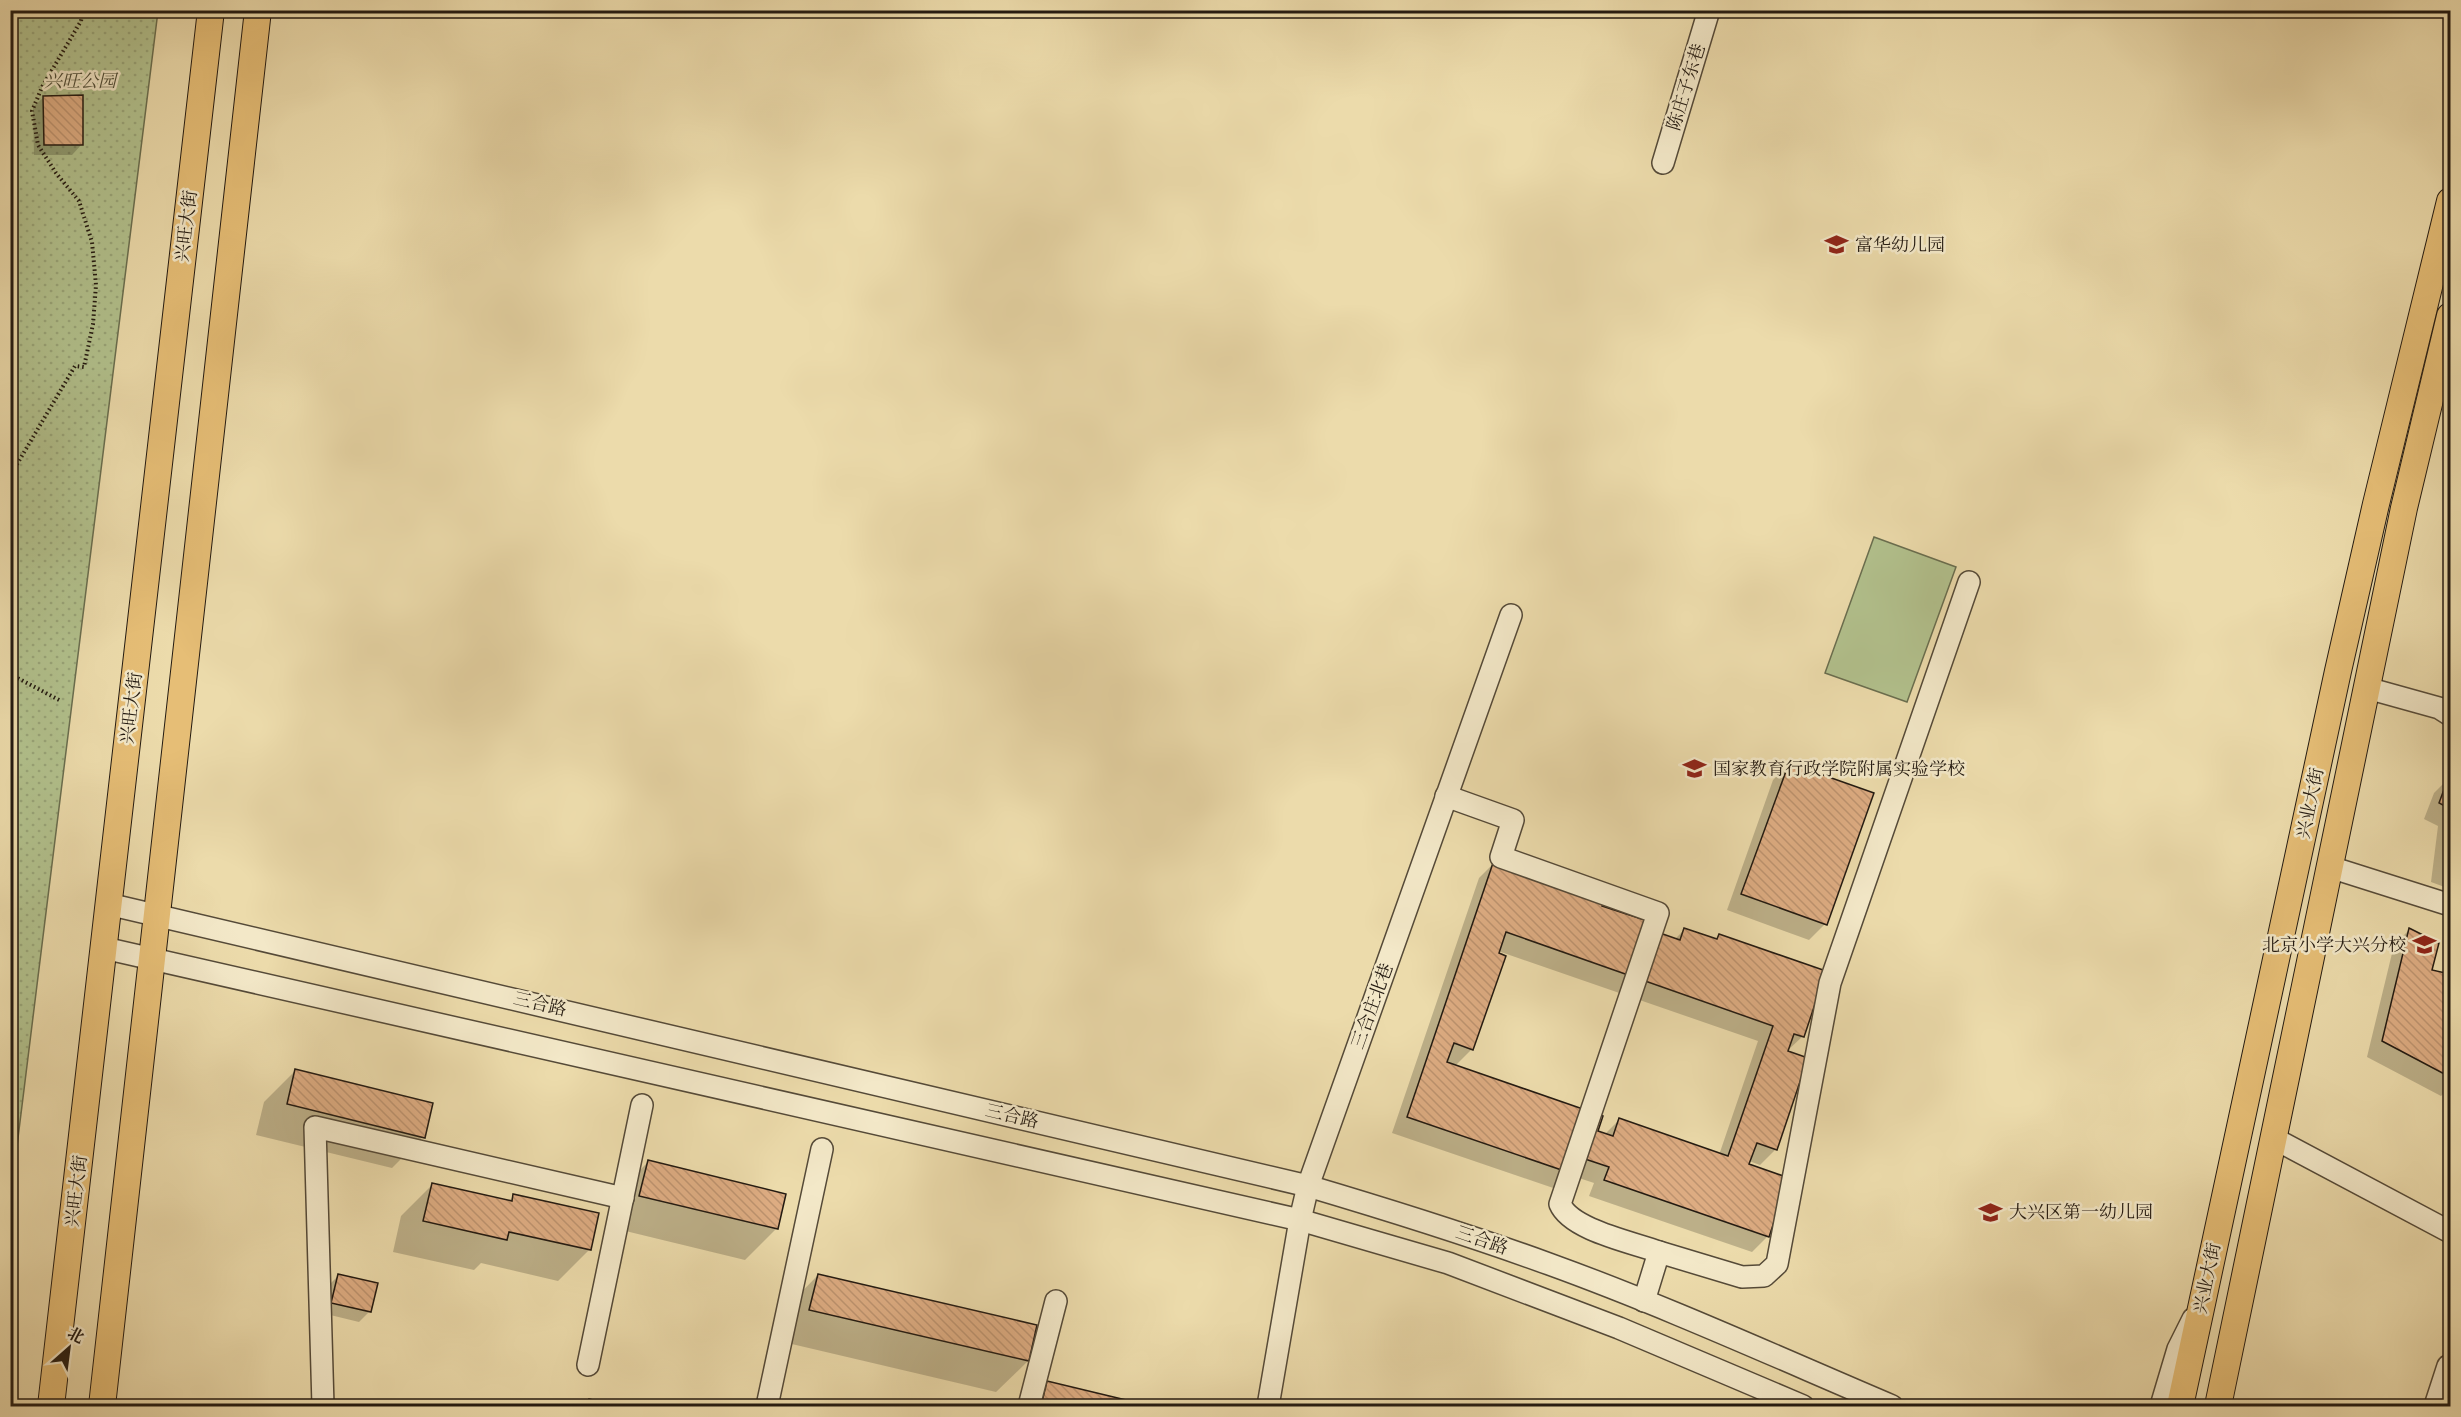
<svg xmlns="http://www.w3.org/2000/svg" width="2461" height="1417" font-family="'IM FELL English','Noto Serif SC',serif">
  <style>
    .grass { fill: #b2c18d; stroke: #6a6e4f; stroke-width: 1.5 }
    .park { fill: url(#park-dots); stroke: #6a6e4f; stroke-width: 1.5 }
    .shadow { fill: #0003; fill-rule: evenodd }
    .building { fill: url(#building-back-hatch); stroke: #231a11; stroke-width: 1.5; fill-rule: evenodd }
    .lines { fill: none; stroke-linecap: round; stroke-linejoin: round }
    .minor-casing { stroke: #554a38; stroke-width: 24 }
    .major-casing { stroke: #231a11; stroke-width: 28 }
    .path { stroke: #231a11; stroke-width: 4; stroke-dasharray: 1.5 3; stroke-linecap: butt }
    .minor { stroke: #f3e8c8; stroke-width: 21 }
    .major { stroke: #e6be76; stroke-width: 26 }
    .labels { text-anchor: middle; stroke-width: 5; stroke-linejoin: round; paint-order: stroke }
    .park-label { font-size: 18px; font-style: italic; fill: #4e4c36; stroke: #f3e8c8 }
    .street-label { font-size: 18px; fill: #231a11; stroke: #f3e8c8 }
    .poi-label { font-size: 18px; fill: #231a11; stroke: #f3e8c8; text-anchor: start }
  </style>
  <defs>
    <pattern id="park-dots" width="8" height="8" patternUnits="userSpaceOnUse" patternTransform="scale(1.5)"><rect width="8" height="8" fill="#b2c18d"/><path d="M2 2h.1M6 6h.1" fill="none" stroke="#99a579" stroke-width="1.8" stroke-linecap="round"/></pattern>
    <pattern id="building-back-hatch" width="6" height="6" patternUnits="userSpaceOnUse" patternTransform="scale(1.5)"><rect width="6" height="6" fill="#ddac82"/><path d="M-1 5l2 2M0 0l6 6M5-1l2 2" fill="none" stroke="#bd936f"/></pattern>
  </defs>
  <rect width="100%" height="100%" fill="#ecdbab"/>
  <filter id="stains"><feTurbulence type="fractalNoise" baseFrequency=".00333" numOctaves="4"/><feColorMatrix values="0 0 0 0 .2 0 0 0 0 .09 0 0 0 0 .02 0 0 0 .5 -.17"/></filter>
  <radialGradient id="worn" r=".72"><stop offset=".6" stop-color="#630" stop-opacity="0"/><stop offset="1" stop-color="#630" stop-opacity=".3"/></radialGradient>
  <!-- grass -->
  <polygon class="grass" points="1874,537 1956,567 1907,702 1825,673"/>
  <!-- park -->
  <polygon class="park" points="11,11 158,11 16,1154 11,1219"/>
  <!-- shadow -->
  <g class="shadow">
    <polygon points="44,97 82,144 72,155 34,155 33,107"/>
    <polygon points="1789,764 1825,924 1809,940 1727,910 1773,780"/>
    <polygon points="2450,777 2450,889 2431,882 2438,826 2424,819 2434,793"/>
    <path d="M 1495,862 L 1600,907 L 1655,933 L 1674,940 L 1685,929 L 1715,940 L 1719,936 L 1803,1036 L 1786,1052 L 1776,1149 L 1760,1165 L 1749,1161 L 1748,1165 L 1768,1236 L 1752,1252 L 1589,1196 L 1594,1183 L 1576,1177 L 1562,1191 L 1392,1133 L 1479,878 ZM 1498,951 L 1758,1041 L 1719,1155 L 1619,1120 L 1604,1135 L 1455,1066 L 1471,1050 L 1504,957 L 1497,954 Z"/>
    <polygon points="2409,930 2430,971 2450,976 2450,1087 2441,1096 2367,1057 2394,945"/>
    <polygon points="296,1070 423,1137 392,1168 256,1135 264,1102"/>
    <polygon points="648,1162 784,1195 776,1229 745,1260 609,1227 617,1193"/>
    <polygon points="432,1185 508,1202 514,1196 590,1249 558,1281 481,1263 474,1270 393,1252 401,1216"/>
    <polygon points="339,1275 370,1311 359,1322 322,1313 328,1286"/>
    <polygon points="818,1275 1028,1361 996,1392 779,1341 787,1307"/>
    <polygon points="1047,1383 1144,1406 1024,1406"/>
    <polygon points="590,1401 614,1406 584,1406"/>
  </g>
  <!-- building -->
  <g class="building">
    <polygon points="83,95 83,145 44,145 43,96"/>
    <polygon points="1789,763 1874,793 1827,925 1741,894"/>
    <polygon points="2449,776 2450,776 2450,809 2439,803"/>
    <polygon points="2450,833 2450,868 2446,866"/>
    <path d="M 1494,860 L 1605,898 L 1602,906 L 1660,925 L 1657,932 L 1680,940 L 1684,928 L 1717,939 L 1719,934 L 1826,971 L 1804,1037 L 1794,1034 L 1788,1051 L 1808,1058 L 1777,1150 L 1757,1143 L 1749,1164 L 1789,1178 L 1769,1237 L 1604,1180 L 1609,1167 L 1585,1159 L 1579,1176 L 1407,1117 ZM 1506,932 L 1773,1026 L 1728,1156 L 1619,1118 L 1613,1136 L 1598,1131 L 1603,1116 L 1447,1062 L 1454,1043 L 1473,1050 L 1506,956 L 1499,953 Z"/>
    <polygon points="2409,928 2439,943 2432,970 2450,974 2450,1077 2382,1041"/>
    <polygon points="295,1069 433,1103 425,1138 287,1104"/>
    <polygon points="648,1160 786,1194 778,1229 639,1196"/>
    <polygon points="432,1183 512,1201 513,1194 599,1213 591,1250 509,1232 507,1240 423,1221"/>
    <polygon points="338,1274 378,1283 371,1312 331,1303"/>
    <polygon points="818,1274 1037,1325 1029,1361 809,1310"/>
    <polygon points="1047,1381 1151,1406 1041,1406"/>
    <polygon points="589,1399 620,1406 587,1406"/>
  </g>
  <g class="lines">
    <defs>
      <g id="minor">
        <polyline points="1663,163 1709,10"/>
        <polyline points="2367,688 2439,708 2450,715"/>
        <path d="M 1446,796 L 1513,820 L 1501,857 L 1658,913 L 1560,1204 C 1571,1230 1632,1242 1659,1252"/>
        <polyline points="2330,867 2450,905"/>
        <path d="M 108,904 L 1308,1186 C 1389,1210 1469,1235 1549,1264 C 1665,1306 1779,1358 1892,1406"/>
        <polyline points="104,948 1300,1220 1448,1263 1619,1328 1803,1406"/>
        <polyline points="2273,1138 2450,1232"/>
        <polyline points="1644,1301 1659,1252 1742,1277 1764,1276 1777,1264 1830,983 1969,582"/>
        <polyline points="588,1365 642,1105"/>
        <polyline points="323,1406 315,1127 623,1198"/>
        <polyline points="767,1406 822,1149"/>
        <polyline points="1029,1406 1056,1301"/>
        <polyline points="1268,1406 1300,1220 1308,1186 1511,615"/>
        <polyline points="2161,1406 2178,1349 2193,1319"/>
        <polyline points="2435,1406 2448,1366 2450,1367"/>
      </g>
      <g id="major">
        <polyline points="51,1406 211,10"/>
        <polyline points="102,1406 258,10"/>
        <polyline points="2180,1406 2338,671 2376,504 2450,201"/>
        <polyline points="2218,1406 2404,508 2450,316"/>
      </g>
    </defs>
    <!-- minor casing -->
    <use href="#minor" class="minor-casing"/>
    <!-- major casing -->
    <use href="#major" class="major-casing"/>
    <!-- path -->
    <g class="path">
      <polyline points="10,476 75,366 84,367 93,324 96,285 92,242 79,201 56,173 38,145 32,111 42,87 81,21 83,10"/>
      <polyline points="10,674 61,701"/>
      <path d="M 10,1077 C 16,1088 13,1103 10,1115"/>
    </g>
    <!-- minor -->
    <use href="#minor" class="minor"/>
    <!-- major -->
    <use href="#major" class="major"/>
  </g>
  <!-- icons -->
  <defs>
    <symbol id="school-bare" viewBox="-9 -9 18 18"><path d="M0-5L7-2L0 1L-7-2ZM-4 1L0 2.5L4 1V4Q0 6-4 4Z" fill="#8f2418" stroke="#f3e8c8" stroke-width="2.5" paint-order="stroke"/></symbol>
  </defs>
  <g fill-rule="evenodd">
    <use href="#school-bare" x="1820" y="228" width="33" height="33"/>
    <use href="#school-bare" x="1678" y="752" width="33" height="33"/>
    <use href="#school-bare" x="2408" y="928" width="33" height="33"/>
    <use href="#school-bare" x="1974" y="1196" width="33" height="33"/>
  </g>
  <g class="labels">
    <!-- park labels -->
    <g class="park-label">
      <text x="80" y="87">兴旺公园</text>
    </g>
    <!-- street labels -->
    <g class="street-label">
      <text transform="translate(1686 87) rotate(-73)" y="6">陈庄子东巷</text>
      <text transform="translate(186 226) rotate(-83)" y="6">兴旺大街</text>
      <text transform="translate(131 708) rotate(-83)" y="6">兴旺大街</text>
      <text transform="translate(2310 803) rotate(-78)" y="6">兴业大街</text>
      <text transform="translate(540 1004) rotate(13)" y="6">三合路</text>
      <text transform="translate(1372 1006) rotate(-70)" y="6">三合庄北巷</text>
      <text transform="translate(1012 1116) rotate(13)" y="6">三合路</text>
      <text transform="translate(76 1191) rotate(-83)" y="6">兴旺大街</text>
      <text transform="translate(1482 1240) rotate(19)" y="6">三合路</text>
      <text transform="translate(2207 1278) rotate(-78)" y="6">兴业大街</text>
    </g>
    <!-- poi labels -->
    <g class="poi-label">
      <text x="1855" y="251">富华幼儿园</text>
      <text x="1713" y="775">国家教育行政学院附属实验学校</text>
      <text x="2406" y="951" text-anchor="end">北京小学大兴分校</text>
      <text x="2009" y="1218">大兴区第一幼儿园</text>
    </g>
  </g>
  <!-- margin -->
  <rect width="2461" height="1417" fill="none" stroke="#ecdbab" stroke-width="36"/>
  <rect x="12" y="12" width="2437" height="1393" fill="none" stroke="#231a11" stroke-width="3"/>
  <rect x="18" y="18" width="2425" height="1381" fill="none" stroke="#231a11" stroke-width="1.5"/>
  <!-- north arrow -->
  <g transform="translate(69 1348) rotate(28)" stroke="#f3e8c8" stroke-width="4.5" paint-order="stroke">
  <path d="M0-4.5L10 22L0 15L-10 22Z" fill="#231a11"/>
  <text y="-9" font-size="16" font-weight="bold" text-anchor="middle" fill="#231a11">北</text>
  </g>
  <rect width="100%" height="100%" filter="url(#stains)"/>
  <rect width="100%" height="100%" fill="url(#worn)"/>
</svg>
